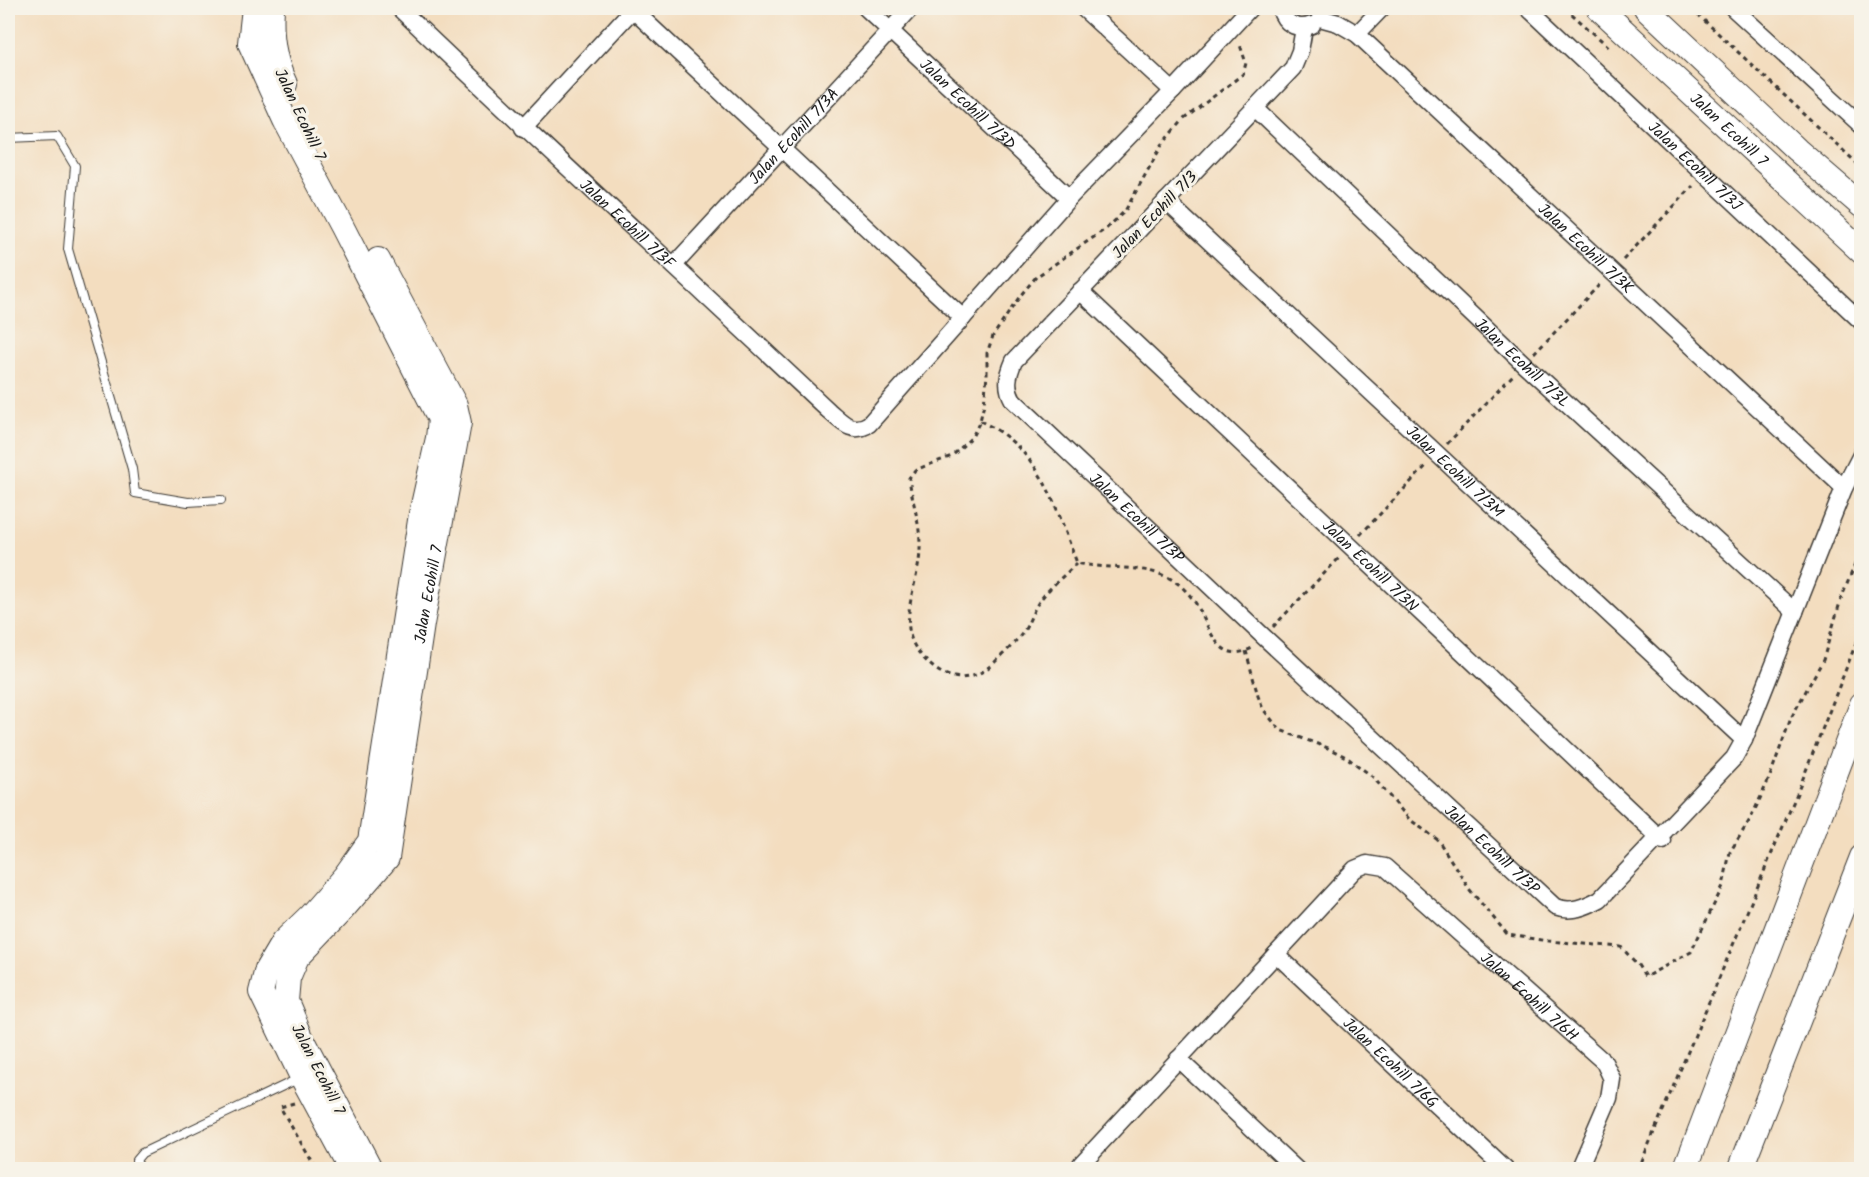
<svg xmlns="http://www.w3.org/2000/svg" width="1869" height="1177" font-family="Kalam,sans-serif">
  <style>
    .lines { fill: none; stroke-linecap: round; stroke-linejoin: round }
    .lane-casing { stroke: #3c3934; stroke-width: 10 }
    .street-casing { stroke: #3c3934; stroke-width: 19 }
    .secondary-casing { stroke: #3c3934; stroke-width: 26 }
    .path { stroke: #3c3934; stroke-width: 3; stroke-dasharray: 4.5 4.5; stroke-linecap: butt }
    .lane { stroke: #fff; stroke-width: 8 }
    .street { stroke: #fff; stroke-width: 16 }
    .secondary { stroke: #fff; stroke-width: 24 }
    .labels { text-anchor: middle; stroke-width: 6; stroke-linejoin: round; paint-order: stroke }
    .street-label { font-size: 16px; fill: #1c1c1c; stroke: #f7f3e8 }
  </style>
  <rect width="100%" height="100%" fill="#f7f3e8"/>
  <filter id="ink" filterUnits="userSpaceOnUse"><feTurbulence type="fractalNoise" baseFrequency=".0167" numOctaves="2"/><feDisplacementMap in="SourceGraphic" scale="12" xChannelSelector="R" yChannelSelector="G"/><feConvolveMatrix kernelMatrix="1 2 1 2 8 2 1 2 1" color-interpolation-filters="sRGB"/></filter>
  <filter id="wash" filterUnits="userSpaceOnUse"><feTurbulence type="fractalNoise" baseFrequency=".008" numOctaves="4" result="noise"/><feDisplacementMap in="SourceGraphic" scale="24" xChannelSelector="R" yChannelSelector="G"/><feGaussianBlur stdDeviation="1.35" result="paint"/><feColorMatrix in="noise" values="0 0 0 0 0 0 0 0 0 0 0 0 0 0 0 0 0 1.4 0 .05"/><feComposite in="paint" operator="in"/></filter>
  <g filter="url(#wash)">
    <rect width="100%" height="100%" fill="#f3ddbf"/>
  </g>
  <g filter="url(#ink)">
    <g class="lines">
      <defs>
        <g id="lane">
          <polyline points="8,138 57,136 75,166 68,249 132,469 135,493 188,502 221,500"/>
          <polyline points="141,1170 136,1160 142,1153 302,1077"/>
        </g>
        <g id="street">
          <path id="s1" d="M 399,8 C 540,144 686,276 829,411 C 842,422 852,435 869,424 L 1069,198 L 1173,91 L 1250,8"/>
          <polyline points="631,8 963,318"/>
          <path id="s2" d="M 866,8 L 1069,198"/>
          <polyline points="1083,8 1173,91"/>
          <path d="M 1280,8 C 1284,23 1296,31 1312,25"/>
          <path id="s3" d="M 1528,8 L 1862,322"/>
          <polyline points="1733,8 1862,126"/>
          <path id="s4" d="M 1320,18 L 1338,23 L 1357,34 L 1844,488"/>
          <path id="s5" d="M 1304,28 L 1300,51 L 1293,68 L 1014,361 C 1008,375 1005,386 1013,400 L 1264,637 L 1555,907 C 1571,913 1585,907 1600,899 L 1734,758 L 1744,740 L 1844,488 L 1862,453"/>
          <polyline points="1357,34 1382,8"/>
          <path id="s6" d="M 1255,108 L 1524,364 L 1795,612"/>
          <polyline points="523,128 634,8"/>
          <path id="s7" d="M 1166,201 L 1744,740"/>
          <path id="s8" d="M 674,265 L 911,8"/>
          <path id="s9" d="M 1080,291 L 1663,841"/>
          <path id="s10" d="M 1276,954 L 1506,1170"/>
          <polyline points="1178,1059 1297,1170"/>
          <path id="s11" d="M 1081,1164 L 1355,869 L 1367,864 L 1385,867 L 1604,1062 L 1612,1079 L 1609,1098 L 1578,1170"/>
        </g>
        <g id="secondary">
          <polyline points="254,8 250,43 285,120 342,227 440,419 438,438 421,514 370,841 345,876 310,916 283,942 267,969 261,992 302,1077 352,1170"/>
          <path d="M 272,8 C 270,35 273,59 285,84"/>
          <path id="s12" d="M 1599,8 L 1862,252"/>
          <polyline points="1646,8 1797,150 1862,206"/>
          <path id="s13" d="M 371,1170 L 301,1037 L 286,1001 L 288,978 L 297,957 L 342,910 L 387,858 L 422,624 L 459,423 L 455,405 L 378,260"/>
          <polyline points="1685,1170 1862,704"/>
          <polyline points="1740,1170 1862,857"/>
        </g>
      </defs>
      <!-- lane casing -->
      <use href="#lane" class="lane-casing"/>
      <!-- street casing -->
      <use href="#street" class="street-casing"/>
      <!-- secondary casing -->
      <use href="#secondary" class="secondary-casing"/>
      <!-- path -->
      <g class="path">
        <polyline points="1565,8 1609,47"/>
        <polyline points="1691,8 1862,168"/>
        <polyline points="1623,260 1693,186"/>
        <polyline points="1534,353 1602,282"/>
        <path d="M 980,421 C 1042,450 1055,505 1077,563 C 1111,571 1155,562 1182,587 C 1189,594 1195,601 1199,609 C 1211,632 1220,665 1252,648"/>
        <polyline points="1447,444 1513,375"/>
        <polyline points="1360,535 1426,466"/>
        <path d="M 1077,563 C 1065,575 1051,586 1041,599 C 1033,609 1030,621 1024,631 C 1017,641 998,660 989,667 C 974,679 958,681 942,673 C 934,669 927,662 921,655 C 893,624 921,582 920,546 C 920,522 912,501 909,478 L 915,470 L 952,456 L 972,437 L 980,421 L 984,404 L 987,375 L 987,353 L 993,336 L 1020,296 L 1036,277 L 1107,228 L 1125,211 L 1162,145 L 1184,119 L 1243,74 L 1246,63 L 1239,42"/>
        <polyline points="1273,627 1339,558"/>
        <polyline points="1246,651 1258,696 1263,709 1280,730 1328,748 1346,757 1372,776 1409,819 1438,840 1470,890 1508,935 1548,941 1621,947 1638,965 1645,977 1691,952 1723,886 1730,852 1751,818 1769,779 1791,718 1823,660 1841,599 1862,547"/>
        <polyline points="294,1103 280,1107 317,1170"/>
        <polyline points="1638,1170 1798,791 1862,628"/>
      </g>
      <!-- lane -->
      <use href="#lane" class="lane"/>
      <!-- street -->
      <use href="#street" class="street"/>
      <!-- secondary -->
      <use href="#secondary" class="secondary"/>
    </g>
  </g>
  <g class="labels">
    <!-- street labels -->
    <g class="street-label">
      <text dy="6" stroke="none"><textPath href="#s2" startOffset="140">Jalan Ecohill 7/3D</textPath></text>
      <text transform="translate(301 114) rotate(65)" y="6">Jalan Ecohill 7</text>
      <text dy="6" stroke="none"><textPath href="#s12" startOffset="178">Jalan Ecohill 7</textPath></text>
      <text dy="6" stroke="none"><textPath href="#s8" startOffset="176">Jalan Ecohill 7/3A</textPath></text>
      <text dy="6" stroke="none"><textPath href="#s3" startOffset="230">Jalan Ecohill 7/3J</textPath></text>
      <text transform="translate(1154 214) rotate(-46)" y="6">Jalan Ecohill 7/3</text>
      <text dy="6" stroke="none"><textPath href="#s1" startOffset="314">Jalan Ecohill 7/3F</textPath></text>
      <text dy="6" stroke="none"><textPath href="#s4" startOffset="354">Jalan Ecohill 7/3K</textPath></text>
      <text dy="6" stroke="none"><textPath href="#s6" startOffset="369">Jalan Ecohill 7/3L</textPath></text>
      <text dy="6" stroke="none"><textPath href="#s7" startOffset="396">Jalan Ecohill 7/3M</textPath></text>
      <text dy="6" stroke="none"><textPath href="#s5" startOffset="658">Jalan Ecohill 7/3P</textPath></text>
      <text dy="6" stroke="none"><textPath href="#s9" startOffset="400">Jalan Ecohill 7/3N</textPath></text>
      <text dy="6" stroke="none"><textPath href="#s13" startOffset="636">Jalan Ecohill 7</textPath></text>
      <text dy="6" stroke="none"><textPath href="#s5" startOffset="1144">Jalan Ecohill 7/3P</textPath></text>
      <text dy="6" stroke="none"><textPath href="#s11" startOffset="628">Jalan Ecohill 7/6H</textPath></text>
      <text dy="6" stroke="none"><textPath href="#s10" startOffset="158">Jalan Ecohill 7/6G</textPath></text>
      <text transform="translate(319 1069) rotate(63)" y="6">Jalan Ecohill 7</text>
    </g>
  </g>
  <!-- margin -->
  <rect width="1869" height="1177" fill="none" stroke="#f7f3e8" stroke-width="30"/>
</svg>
